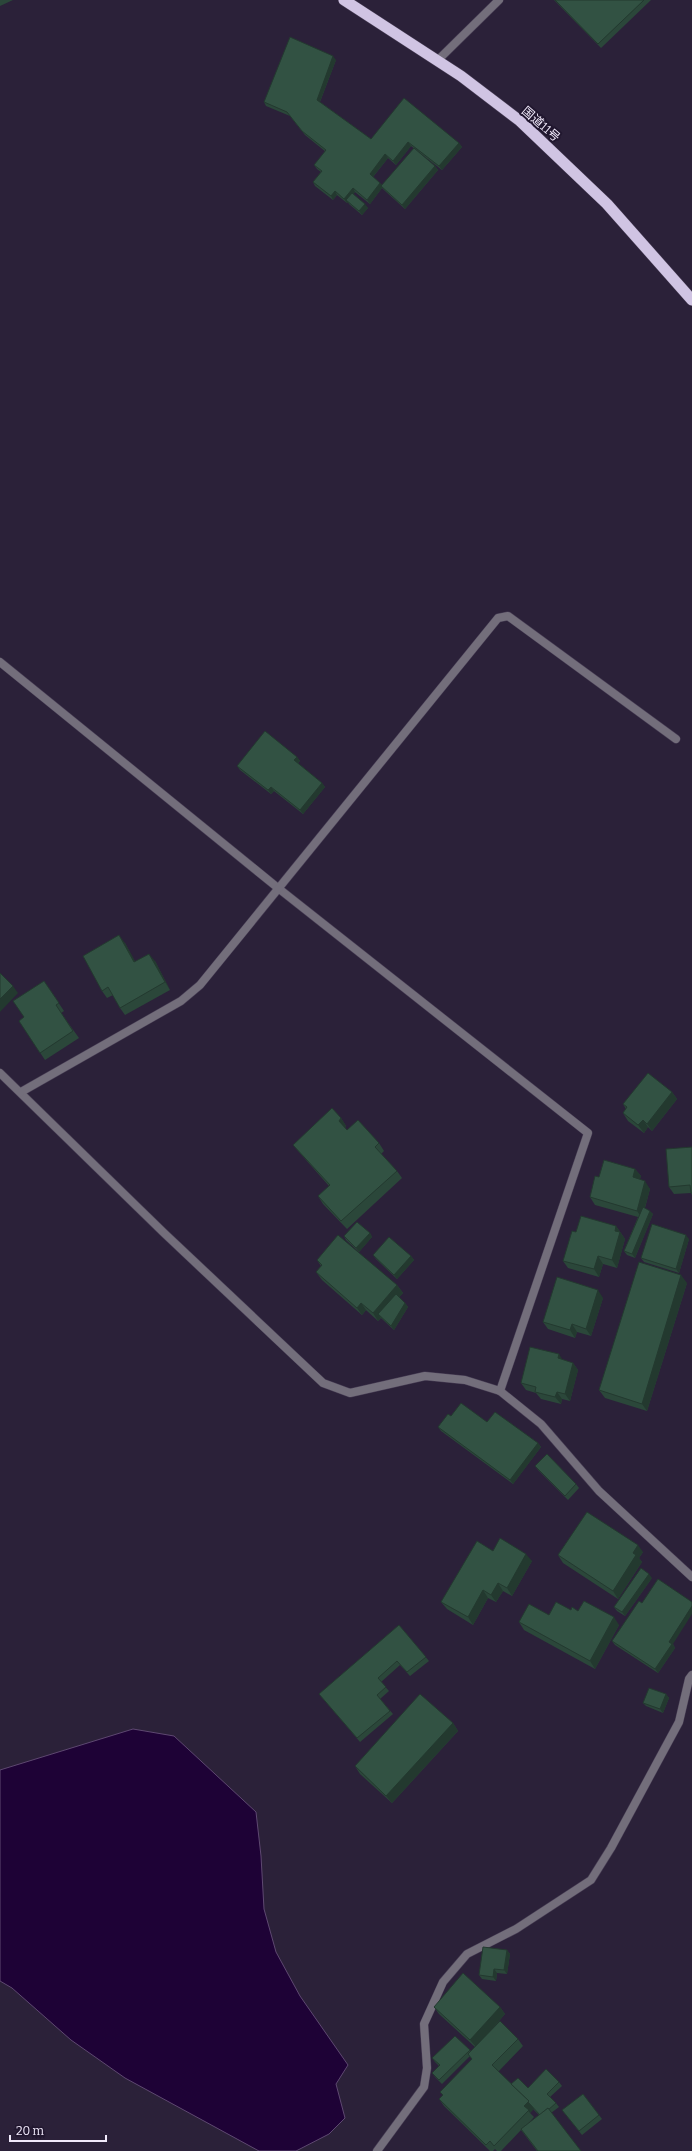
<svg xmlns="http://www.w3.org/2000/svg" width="692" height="2151" font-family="Bitter,'Noto Sans JP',serif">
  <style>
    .water { fill: #1e0236; stroke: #5e4871 }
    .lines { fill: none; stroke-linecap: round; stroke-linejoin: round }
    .service-casing { stroke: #473d54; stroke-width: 9 }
    .minor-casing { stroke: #473d54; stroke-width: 9 }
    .trunk-casing { stroke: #473d54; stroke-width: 12 }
    .service { stroke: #736e7b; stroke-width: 8 }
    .minor { stroke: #736e7b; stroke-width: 8 }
    .trunk { stroke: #d0c4e3; stroke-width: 11 }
    .wall { fill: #2b473a; fill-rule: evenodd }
    .shaded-wall { fill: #23392f }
    .building { fill: #325243; stroke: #23392f }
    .labels { text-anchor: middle; stroke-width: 4; stroke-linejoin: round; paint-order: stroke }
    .street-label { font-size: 12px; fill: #f2ebfc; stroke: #21172f }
  </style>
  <rect width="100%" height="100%" fill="#2b2139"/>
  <!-- water -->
  <polygon class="water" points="133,1729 174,1736 256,1812 261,1856 264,1909 276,1952 300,1996 348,2065 336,2084 345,2118 329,2134 296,2151 259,2151 125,2078 71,2040 12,1988 0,1981 0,1770"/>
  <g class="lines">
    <defs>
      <polyline id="service" points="437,61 499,0"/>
      <g id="minor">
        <polyline points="0,662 278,888 588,1133 500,1391"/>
        <polyline points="0,1073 163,1232 323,1383 350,1393 425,1376 465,1380 500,1391 541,1424 599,1491 692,1577"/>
        <polyline points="21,1092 181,1001 200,985 498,618 508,616 676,739"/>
        <polyline points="377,2151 424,2087 427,2068 424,2024 443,1982 467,1954 516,1929 591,1880 611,1848 679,1722 689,1679 692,1675"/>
      </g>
      <polyline id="trunk" points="344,0 461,76 520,121 607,204 692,300"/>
    </defs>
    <!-- service casing -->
    <use href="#service" class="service-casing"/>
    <!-- minor casing -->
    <use href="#minor" class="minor-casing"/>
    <!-- trunk casing -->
    <use href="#trunk" class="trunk-casing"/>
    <!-- service -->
    <use href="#service" class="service"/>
    <!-- minor -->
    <use href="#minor" class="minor"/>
    <!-- trunk -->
    <use href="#trunk" class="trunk"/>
  </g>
  <!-- wall -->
  <g class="wall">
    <polygon points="0,0 13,0 0,6"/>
    <polygon points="554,0 651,0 601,48"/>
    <polygon points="336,60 320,102 371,139 459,143 462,147 442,170 411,146 396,165 388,158 373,177 382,185 435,166 438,170 405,209 384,190 382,188 370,204 355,192 353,195 368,208 362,215 349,204 348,202 347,203 337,195 333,200 315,186 313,182 321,172 317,169 314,165 326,152 305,135 290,116 266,106 264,102"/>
    <polygon points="297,757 300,761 298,763 322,783 325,787 303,814 274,791 271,794 240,770 237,766"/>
    <polygon points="125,943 135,962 155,961 170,990 125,1015 120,1008 113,995 107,998 102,991"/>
    <polygon points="44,981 64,1011 61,1013 79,1038 45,1060 19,1021 24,1017"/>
    <polygon points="672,1092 677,1099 652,1131 648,1127 644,1133 628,1121 623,1113 626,1109 623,1104"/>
    <polygon points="341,1118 346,1126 345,1127 347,1130 379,1143 384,1151 381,1154 397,1171 402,1178 347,1229 323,1204 318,1196 329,1186 299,1152 293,1145"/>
    <polygon points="692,1147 692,1195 691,1193 674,1194 669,1187"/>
    <polygon points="635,1169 641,1176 640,1179 650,1189 645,1208 653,1214 635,1258 627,1255 624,1251 638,1217 595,1205 590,1197 599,1177"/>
    <polygon points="616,1226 625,1239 617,1268 603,1264 599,1277 568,1268 563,1261 576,1232"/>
    <polygon points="370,1233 372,1237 359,1252 346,1240 344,1236"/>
    <polygon points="689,1239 679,1273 644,1262 641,1258"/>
    <polygon points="373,1255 411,1256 414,1260 397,1279 376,1259"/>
    <polygon points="317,1260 397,1285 403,1293 399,1297 405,1303 408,1307 394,1330 381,1318 378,1321 366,1310 362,1315 322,1280 316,1272 321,1266"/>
    <polygon points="687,1283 647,1411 605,1398 599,1390"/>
    <polygon points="603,1298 591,1336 577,1332 575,1338 548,1329 543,1322"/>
    <polygon points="563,1360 573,1363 578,1370 570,1401 562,1399 561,1404 541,1399 536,1393 526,1390 521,1383"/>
    <polygon points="451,1416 487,1422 538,1443 541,1447 513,1484 441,1431 438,1427"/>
    <polygon points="535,1466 576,1484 579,1488 568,1500 538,1470"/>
    <polygon points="493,1551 532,1561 512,1596 503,1591 496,1602 488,1598 473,1625 447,1609 441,1602"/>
    <polygon points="643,1552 639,1558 642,1562 618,1599 563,1563 558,1555"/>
    <polygon points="652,1578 625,1616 617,1611 614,1607"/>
    <polygon points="571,1610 578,1611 619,1625 595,1669 524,1630 519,1622"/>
    <polygon points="399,1625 429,1661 410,1676 400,1665 381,1682 389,1691 380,1699 393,1714 360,1742 319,1694"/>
    <polygon points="612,1641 673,1644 675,1648 658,1673 615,1645"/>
    <polygon points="666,1694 669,1698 663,1713 646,1706 643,1703"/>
    <polygon points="453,1723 458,1731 392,1803 360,1774 355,1766"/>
    <polygon points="507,1950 510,1954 507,1974 497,1973 496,1981 482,1979 479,1975"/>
    <path d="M 434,2007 L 500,2007 L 505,2014 L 487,2035 L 518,2039 L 523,2046 L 498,2072 L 511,2084 L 528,2088 L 559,2082 L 562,2086 L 550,2097 L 556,2103 L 559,2107 L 551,2113 L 581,2151 L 537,2151 L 521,2130 L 501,2151 L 497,2151 L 495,2149 L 493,2151 L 490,2151 L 444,2106 L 439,2099 L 443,2095 L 440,2092 L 472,2059 L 470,2056 L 442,2084 L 435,2077 L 432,2073 L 439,2066 L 435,2062 L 432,2058 L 470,2050 L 471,2051 L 475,2047 L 439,2014 ZM 533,2109 L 539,2115 L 526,2126 L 534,2117 L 530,2113 Z"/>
    <polygon points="562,2110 599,2115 602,2119 582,2135"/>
  </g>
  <!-- shaded-wall -->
  <g class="shaded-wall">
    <polygon points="333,56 336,60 319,104 317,100"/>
    <polygon points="408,142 411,146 396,165 393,161"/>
    <polygon points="459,143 462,147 442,170 439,166"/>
    <polygon points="385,154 388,158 372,178 370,174"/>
    <polygon points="435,166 438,170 405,209 402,205"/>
    <polygon points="380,183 383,187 381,186 382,188 370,204 367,200"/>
    <polygon points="353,188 355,192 348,201 346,200 348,202 347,203 344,199"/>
    <polygon points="335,191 337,195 333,200 331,196"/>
    <polygon points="365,204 368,208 362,215 359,211"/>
    <polygon points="297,757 300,761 297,764 294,760"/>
    <polygon points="322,783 325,787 303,814 300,810"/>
    <polygon points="271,787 274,791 271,794 268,790"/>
    <polygon points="119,935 125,943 140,970 134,962"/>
    <polygon points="149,954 155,961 170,990 165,982"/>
    <polygon points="13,986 18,993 0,1012 0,999"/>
    <polygon points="672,1092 677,1099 652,1131 647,1124"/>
    <polygon points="341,1118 346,1126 344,1128 339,1121"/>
    <polygon points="643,1120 648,1127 644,1133 638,1125"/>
    <polygon points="635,1169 641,1176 638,1185 633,1177"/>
    <polygon points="645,1181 650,1189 642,1218 637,1211"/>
    <polygon points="650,1211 653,1214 635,1258 632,1254"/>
    <polygon points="616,1226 625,1239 617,1268 612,1260 615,1231"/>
    <polygon points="370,1233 372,1237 359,1252 356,1248"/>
    <polygon points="686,1235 689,1239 679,1273 676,1269"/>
    <polygon points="411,1256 414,1260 397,1279 394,1275"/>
    <polygon points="598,1256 603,1264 599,1277 594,1269"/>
    <polygon points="681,1275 687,1283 647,1411 642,1404"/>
    <polygon points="397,1285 403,1293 382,1317 378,1314 381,1318 378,1321 373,1313"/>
    <polygon points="598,1290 603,1298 591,1336 586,1329"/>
    <polygon points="361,1303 366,1310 362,1315 357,1308"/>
    <polygon points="405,1303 408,1307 394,1330 391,1326"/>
    <polygon points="572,1324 577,1332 575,1338 570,1330"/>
    <polygon points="559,1354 564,1362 558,1358"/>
    <polygon points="573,1363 578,1370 570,1401 565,1394"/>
    <polygon points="557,1392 562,1399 561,1404 555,1397"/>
    <polygon points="538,1443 541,1447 513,1484 510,1480"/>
    <polygon points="638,1545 643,1552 639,1558 642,1562 618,1599 613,1591 633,1553"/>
    <polygon points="526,1554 532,1561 512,1596 507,1588"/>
    <polygon points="649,1574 652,1578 625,1616 622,1612"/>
    <polygon points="498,1583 503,1591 496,1602 491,1595"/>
    <polygon points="483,1590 488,1598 473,1625 468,1617"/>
    <polygon points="692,1606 692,1614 673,1644 675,1648 658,1673 655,1669 669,1642"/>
    <polygon points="614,1617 619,1625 595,1669 590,1661"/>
    <polygon points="666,1694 669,1698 663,1713 660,1709"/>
    <polygon points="453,1723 458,1731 392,1803 386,1796"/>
    <polygon points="507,1950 510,1954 507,1974 504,1970"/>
    <polygon points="494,1969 497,1973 496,1981 493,1977"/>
    <polygon points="500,2007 505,2014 476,2047 470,2040"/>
    <polygon points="529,2101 534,2109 530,2113 524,2106"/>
  </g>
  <!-- building -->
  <g class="building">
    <polygon points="555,0 644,0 598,44"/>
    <polygon points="290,37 333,56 317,100 371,139 404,98 459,143 439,166 408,142 393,161 385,154 370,174 380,183 367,200 353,188 344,199 335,191 331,196 313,182 322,171 314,165 326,150 302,131 287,112 264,102"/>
    <polygon points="414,148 435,166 402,205 381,186"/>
    <polygon points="352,193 365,204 359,211 346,200"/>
    <polygon points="265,731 297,757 294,760 322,783 300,810 271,787 268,790 237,766"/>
    <polygon points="119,935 134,962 149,954 165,982 120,1008 108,987 102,991 83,956"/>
    <polygon points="0,973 13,986 0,999"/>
    <polygon points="44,981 59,1003 56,1005 73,1031 40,1053 19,1021 24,1017 13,1001"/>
    <polygon points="648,1073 672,1092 647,1124 643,1120 638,1125 623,1113 627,1107 623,1104"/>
    <polygon points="332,1108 341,1118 339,1121 347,1130 358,1120 379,1143 375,1147 397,1171 341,1221 318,1196 330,1185 293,1145"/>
    <polygon points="692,1147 692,1193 691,1193 690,1185 669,1187 666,1149"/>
    <polygon points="604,1160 635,1169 633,1177 645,1181 637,1211 590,1197 595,1176 599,1177"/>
    <polygon points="643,1207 650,1211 632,1254 624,1251"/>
    <polygon points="581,1216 616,1226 615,1231 620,1232 612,1260 598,1256 594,1269 563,1261 572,1231 576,1232"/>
    <polygon points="357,1222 370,1233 356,1248 344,1236"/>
    <polygon points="652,1224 686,1235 676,1269 641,1258"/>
    <polygon points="338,1235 397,1285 373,1313 361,1303 357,1308 316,1272 322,1265 317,1260"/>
    <polygon points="389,1237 411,1256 394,1275 373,1255"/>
    <polygon points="639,1262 681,1275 642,1404 599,1390"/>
    <polygon points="557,1277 598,1290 586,1329 572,1324 570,1330 543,1322"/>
    <polygon points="396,1294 405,1303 391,1326 378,1314"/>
    <polygon points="530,1347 559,1354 558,1358 573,1363 565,1394 557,1392 555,1397 535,1392 536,1387 521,1383"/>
    <polygon points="461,1403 487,1422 495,1412 538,1443 510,1480 438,1427 448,1414 451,1416"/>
    <polygon points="547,1454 576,1484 565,1496 535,1466"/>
    <polygon points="587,1512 638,1545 633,1553 636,1555 613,1591 558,1555"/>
    <polygon points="500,1538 526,1554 507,1588 498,1583 491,1595 483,1590 468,1617 441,1602 477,1541 493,1551"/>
    <polygon points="641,1568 649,1574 622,1612 614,1607"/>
    <polygon points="658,1579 692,1602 692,1606 669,1642 672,1644 655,1669 612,1641 639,1601 642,1603"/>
    <polygon points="584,1601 614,1617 590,1661 519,1622 529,1604 549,1615 556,1602 571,1610 572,1607 578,1611"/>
    <polygon points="399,1625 426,1657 407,1672 397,1661 378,1678 386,1687 377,1695 390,1711 357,1738 319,1694"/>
    <polygon points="649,1688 666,1694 660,1709 643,1703"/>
    <polygon points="420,1694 453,1723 386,1796 355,1766"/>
    <polygon points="483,1947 507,1950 504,1970 494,1969 493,1977 479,1975"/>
    <polygon points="463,1973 500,2007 470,2040 434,2007"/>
    <polygon points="500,2021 518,2039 492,2065 529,2101 524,2106 529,2110 494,2146 490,2141 486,2145 439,2099 443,2095 440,2092 472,2059 468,2054"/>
    <polygon points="455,2036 470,2050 439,2080 432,2073 440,2065 432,2058"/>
    <polygon points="546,2069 559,2082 547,2094 556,2103 548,2110 548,2108 540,2115 528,2102 529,2101 511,2084 518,2078 528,2088"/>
    <polygon points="583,2094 599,2115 579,2131 562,2110"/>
    <polygon points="548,2108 581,2151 538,2151 521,2129"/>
  </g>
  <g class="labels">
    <!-- street labels -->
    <g class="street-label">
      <text transform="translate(541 124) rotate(41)" y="4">国道11号</text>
    </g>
  </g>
  <!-- scale -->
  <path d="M10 2135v6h96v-6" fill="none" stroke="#f2ebfc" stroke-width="2"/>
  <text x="16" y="2135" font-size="12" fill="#f2ebfc" stroke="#21172f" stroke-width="3" paint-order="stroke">20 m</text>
</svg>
